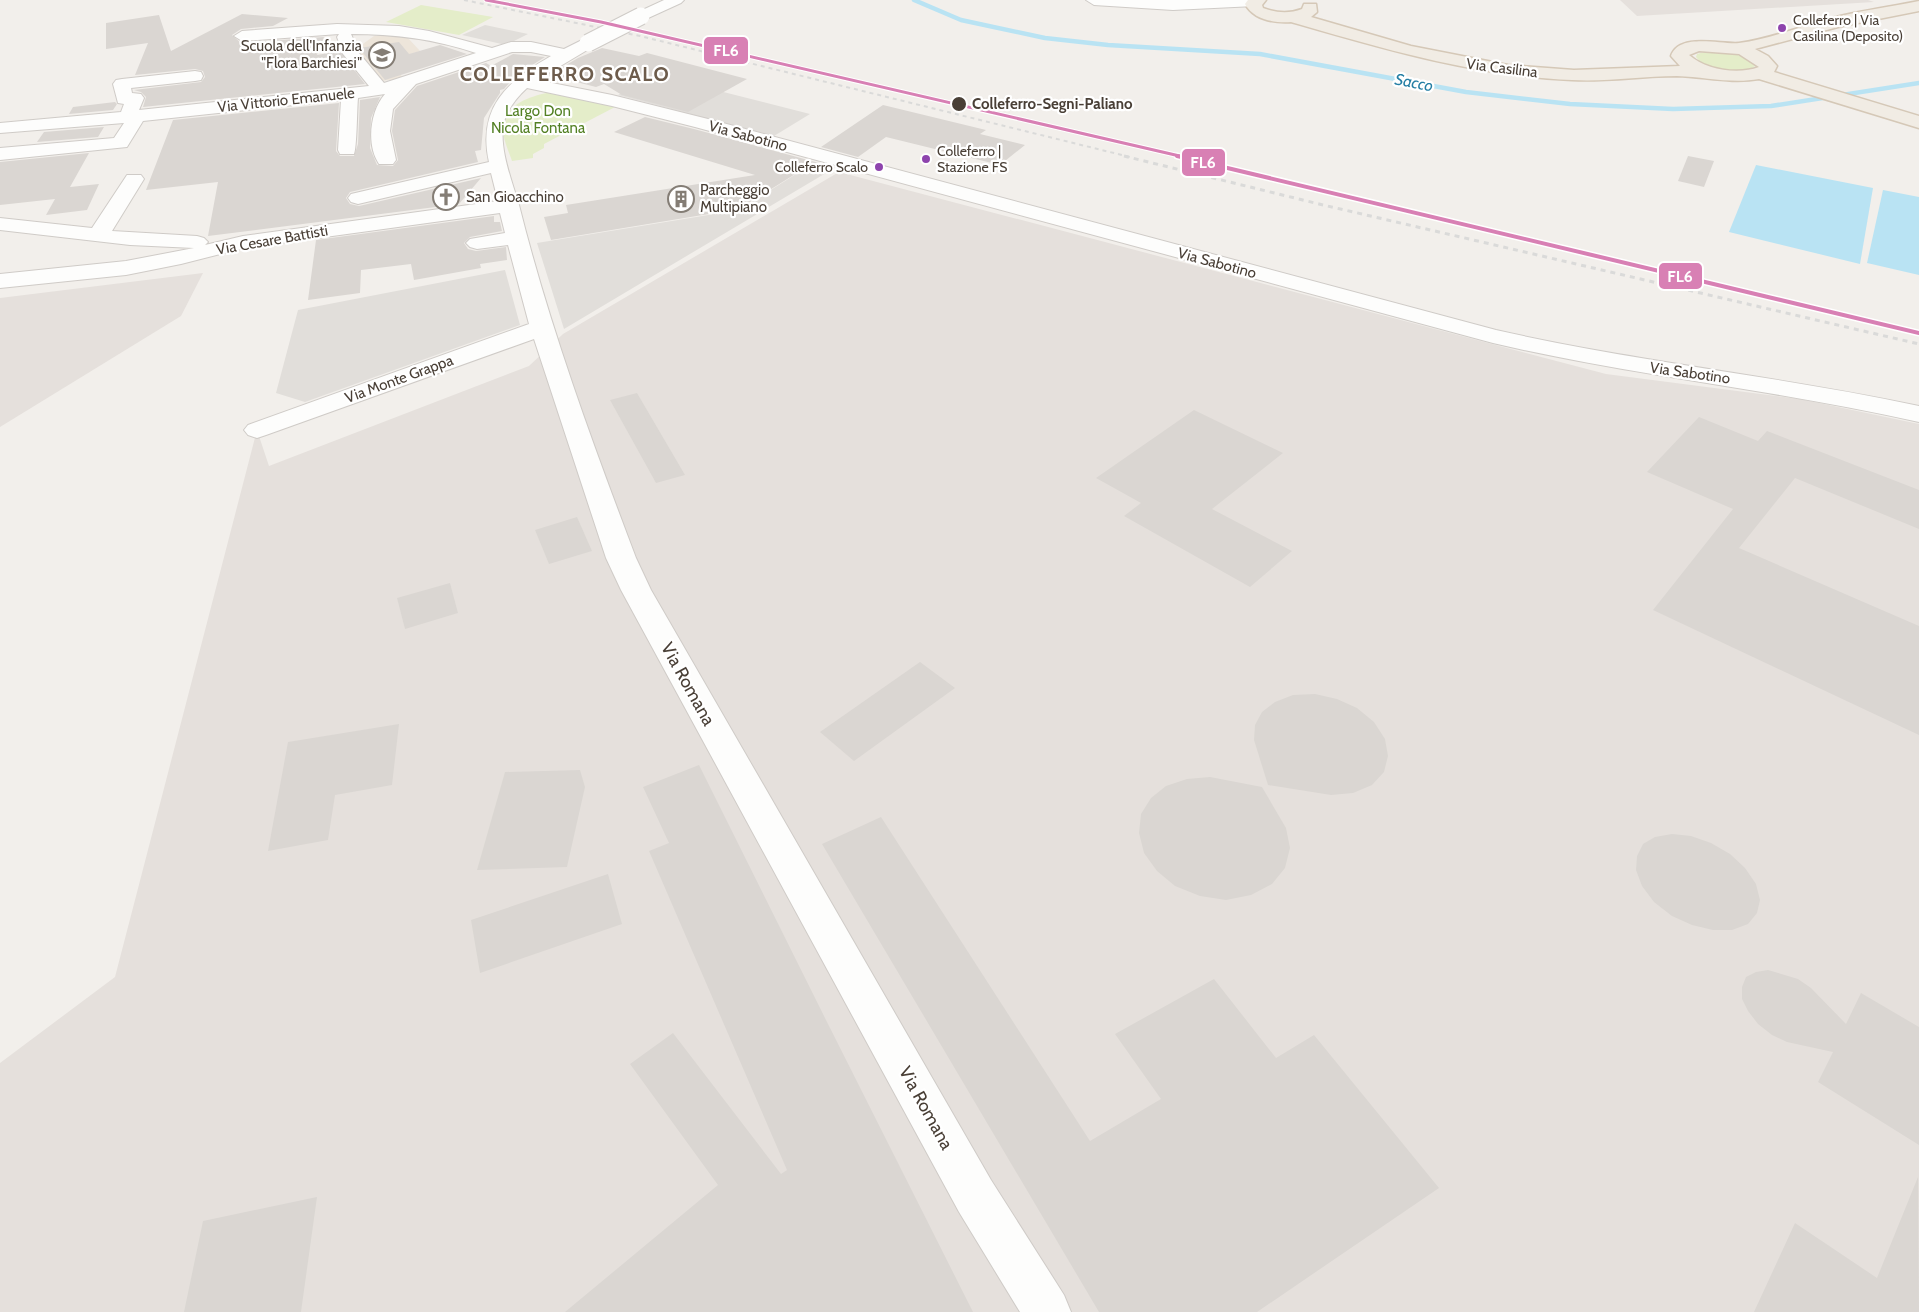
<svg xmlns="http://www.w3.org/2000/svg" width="1919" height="1312" font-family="Cabin,sans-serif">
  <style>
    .industrial { fill: #e5e0dc }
    .education { fill: #ede5da }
    .green { fill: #e4edc9 }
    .parking { fill: #e1deda }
    .water { fill: #b9e3f3 }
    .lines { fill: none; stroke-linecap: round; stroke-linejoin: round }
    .stream { stroke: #b9e3f3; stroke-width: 4.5 }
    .building { fill: #dad6d2 }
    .minor-casing { stroke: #cfcbc7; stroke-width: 2 }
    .major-casing { stroke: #d5c8b7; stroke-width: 3 }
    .minor { fill: #fdfdfc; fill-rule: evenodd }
    .major { fill: #f1ece4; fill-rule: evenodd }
    .rail-far1 { stroke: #dadad9; stroke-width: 2; stroke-dasharray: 4 4; stroke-linecap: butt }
    .rail { stroke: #dadad9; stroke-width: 3; stroke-dasharray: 5 5; stroke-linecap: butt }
    .minor-bridge-casing { stroke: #cfcbc7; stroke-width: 19; stroke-linecap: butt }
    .minor-bridge { stroke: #fdfdfc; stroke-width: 17 }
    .rail-1-far1-casing { stroke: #fff; stroke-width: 5 }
    .rail-1-casing { stroke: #fff; stroke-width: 7 }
    .rail-1-far1 { stroke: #d880b4; stroke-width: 3 }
    .rail-1 { stroke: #d880b4; stroke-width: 4 }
    .bus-dot { fill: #8e44ad; stroke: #fff; stroke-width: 2 }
    .stop-dot { fill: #493f36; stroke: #fff; stroke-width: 2 }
    .labels { text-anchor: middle; stroke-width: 4.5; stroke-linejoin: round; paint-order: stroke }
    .far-bus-label { font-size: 14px; fill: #493f36; stroke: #fff; text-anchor: start }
    .far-poi-label { font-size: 15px; fill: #493f36; stroke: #fff; text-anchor: start }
    .far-street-label { font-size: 15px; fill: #493f36; stroke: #fff }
    .far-stop-label { font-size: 15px; font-weight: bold; fill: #493f36; stroke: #fff; text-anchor: start }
    .far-park-label { font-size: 15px; fill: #538024; stroke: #fff }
    .far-water-label { font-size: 16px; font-style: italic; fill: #247ea4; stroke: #fff }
    .street-label { font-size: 18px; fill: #493f36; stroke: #fff }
    .far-district-label { font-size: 20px; font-weight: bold; letter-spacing: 1.5px; fill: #6d5c4c; stroke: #fff }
    .line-badge { stroke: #fff; stroke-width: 2 }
    .badge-label { font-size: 16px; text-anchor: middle; font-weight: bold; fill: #fff }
  </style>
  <rect width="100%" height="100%" fill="#f2efeb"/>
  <!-- industrial -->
  <g class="industrial">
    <polygon points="1620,0 1868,0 1874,2 1637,16"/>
    <polygon points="839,172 1606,374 1800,399 1919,424 1919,1312 0,1312 0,1063 115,977 257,430 269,466 529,366 563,334"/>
    <polygon points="203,273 181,316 0,427 0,298"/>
  </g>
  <!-- education -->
  <polygon class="education" points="397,35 407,37 420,51 390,60 403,78 382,81 362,61 356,49 374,36"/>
  <!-- green -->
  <g class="green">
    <polygon points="421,5 493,17 459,35 386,22"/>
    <path d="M 1708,51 C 1725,52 1739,53 1754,63 L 1755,66 C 1741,77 1706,71 1696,57 L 1697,54 Z"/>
    <path d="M 556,91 L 617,106 L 544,144 L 544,148 L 533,154 L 533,158 L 512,161 C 509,152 503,139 503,130 C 503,102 535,95 556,91 Z"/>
  </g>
  <!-- parking -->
  <g class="parking">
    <polygon points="485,25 528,34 506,45 462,35"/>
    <polygon points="656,75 810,114 774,136 618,95"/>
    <polygon points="812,164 831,170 564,329 537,243 739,210"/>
    <polygon points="505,270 520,325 305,402 276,393 298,310"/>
  </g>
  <!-- water -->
  <g class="water">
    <polygon points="1756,165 1873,188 1860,264 1729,232"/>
    <polygon points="1883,190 1919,197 1919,275 1867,263"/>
  </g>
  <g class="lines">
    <!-- stream -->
    <polyline class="stream" points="914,0 961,20 1045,38 1108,45 1260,54 1466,92 1570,104 1673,109 1771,106 1919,83"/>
  </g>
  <!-- building -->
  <g class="building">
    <polygon points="242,14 288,18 273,26 241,29 232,35 241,43 324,37 317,55 340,51 365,84 143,107 146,97 141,92 134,90 201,82 205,77 203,71 195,69 135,75 148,43 106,49 106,23 159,15 171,51"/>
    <polygon points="399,42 409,54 440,45 467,54 385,80 359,48"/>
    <polygon points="602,48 639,56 647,53 747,79 688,112 622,95 604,84 596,87 549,75 578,58"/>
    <polygon points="513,54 545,57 526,69 523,68 504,89 500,90 500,93 484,118 481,150 475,151 478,162 350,192 346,198 350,204 359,206 481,178 459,204 208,236 218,182 146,190 173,120 339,103 336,151 340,156 354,156 358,144 360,100 380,97 371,118 370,148 377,165 393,166 398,160 392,131 395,110 417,86 486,63 491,66"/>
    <polygon points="115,102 117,104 113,110 69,114 73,107"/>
    <polygon points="883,105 986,130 980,134 1025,145 1000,165 886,137 858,157 821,147"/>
    <polygon points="645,117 694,129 841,169 813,163 739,209 551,240 544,217 568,213 566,205 755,175 614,132"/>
    <polygon points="104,127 98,137 37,142 44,132"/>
    <polygon points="89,153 70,187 99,184 87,210 46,215 55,199 0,205 0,162"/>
    <polygon points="1688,156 1714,161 1704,187 1678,181"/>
    <polygon points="494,216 494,222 500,222 502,231 470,237 464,243 468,249 476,251 506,247 507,260 480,264 481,268 414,280 411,264 361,270 360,293 308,300 316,240"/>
    <polygon points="637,393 685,475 656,483 610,400"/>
    <polygon points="1194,410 1283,453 1212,509 1292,551 1250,587 1124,516 1141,503 1096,478"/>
    <polygon points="1699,417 1758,441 1767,431 1919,490 1919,529 1795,478 1739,548 1919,626 1919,735 1653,610 1733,509 1647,472"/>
    <polygon points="577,517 592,551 549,564 535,530"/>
    <polygon points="450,583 458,613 405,629 397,598"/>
    <polygon points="920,662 955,688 854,761 820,732"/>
    <polygon points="1315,694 1337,699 1357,708 1374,722 1385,739 1388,756 1384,772 1372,785 1353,793 1331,795 1268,785 1254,740 1255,725 1262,712 1275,702 1293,695"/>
    <polygon points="399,724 392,785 335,795 328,840 268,851 288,742"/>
    <polygon points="699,765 825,1018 973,1312 565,1312 718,1185 630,1064 673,1033 781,1174 787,1170 649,851 669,843 643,787"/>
    <polygon points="580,770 585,787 567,867 477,870 505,772"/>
    <polygon points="1210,777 1262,787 1286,828 1290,848 1285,868 1272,884 1251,895 1226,900 1200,896 1175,886 1157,871 1144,853 1139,833 1141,814 1151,798 1166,786 1187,779"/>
    <polygon points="881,817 1090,1141 1161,1099 1115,1034 1214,979 1276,1058 1314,1035 1439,1188 1257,1312 1099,1312 822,844"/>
    <polygon points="1672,834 1691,836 1711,843 1730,854 1745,868 1756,884 1760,900 1757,913 1748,924 1732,930 1713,930 1692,925 1672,916 1654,902 1642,886 1636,870 1637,856 1643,844 1655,837"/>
    <polygon points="608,874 622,924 480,973 471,920"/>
    <polygon points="1768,970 1798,979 1811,988 1846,1024 1861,993 1919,1027 1919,1145 1818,1082 1833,1052 1787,1042 1772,1035 1758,1024 1748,1011 1742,999 1742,987 1746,977 1756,972"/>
    <polygon points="1918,1177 1919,1312 1754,1312 1795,1223 1877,1278"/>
    <polygon points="317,1197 301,1312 184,1312 203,1221"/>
  </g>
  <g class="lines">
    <defs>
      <g id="minor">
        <polygon points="664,0 684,0 681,3 646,19 636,19 633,16 636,13"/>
        <polygon points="1086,0 1262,0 1263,1 1255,6 1173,10 1094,5"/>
        <path d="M 337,24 L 399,26 L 429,31 L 492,48 L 511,42 L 531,42 L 564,49 L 582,40 L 594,40 L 596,43 L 594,46 L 537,80 L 612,95 L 708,119 L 1496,330 C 1636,362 1779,376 1919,406 L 1919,422 C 1778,390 1634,376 1493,343 L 695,127 L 612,106 L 527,88 C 516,98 506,111 503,126 C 500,152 512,181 519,205 C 549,325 592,442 636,558 L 651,590 L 991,1180 L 1064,1295 L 1071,1312 L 1020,1312 L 959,1212 L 621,590 L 606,558 L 534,339 L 266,435 L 257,438 L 248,435 L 244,430 L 248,425 L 529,324 L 508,245 L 477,249 L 470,247 L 466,243 L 470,239 L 505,233 L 500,213 L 244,248 L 181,264 L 126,275 L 0,288 L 0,274 L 126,261 L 194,248 L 130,245 L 0,230 L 0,218 L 92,228 L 127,175 L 141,175 L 144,179 L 112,231 L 197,236 L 204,238 L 208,242 L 205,245 L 243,236 L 498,201 L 491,173 L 358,204 L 351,202 L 348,198 L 351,194 L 489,162 C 477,108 507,81 551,56 L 531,52 L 512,52 L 416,84 L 393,109 L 390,131 L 396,160 L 393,164 L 379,164 C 366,145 370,111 385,94 L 358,98 C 357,108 357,148 354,154 L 340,154 L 338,150 L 341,100 L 143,121 L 127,147 L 0,160 L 0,148 L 114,138 L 124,123 L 0,133 L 0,123 L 121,112 L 124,104 L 118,103 L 113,84 L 116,80 L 122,79 L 195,71 L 201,72 L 203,76 L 201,80 L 195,81 L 131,88 L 132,93 L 141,94 L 144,98 L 139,110 L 369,86 L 343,54 L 337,37 L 339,34 L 242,41 L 234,36 L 242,31 ZM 351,34 C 394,34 435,39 476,53 L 384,83 L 359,53 Z"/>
      </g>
      <path id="major" d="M 1248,0 L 1266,0 L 1262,5 L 1263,8 C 1276,13 1289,14 1302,9 L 1304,4 L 1316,4 L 1317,12 L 1311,17 L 1411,46 L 1508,65 L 1574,70 L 1680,66 L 1671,56 C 1679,32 1722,45 1739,43 C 1769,39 1799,27 1828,19 C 1858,11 1889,7 1919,1 L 1919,11 L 1838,27 L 1755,49 L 1768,56 L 1777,66 L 1774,72 L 1919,116 L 1919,128 L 1759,79 C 1732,84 1705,77 1677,76 C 1642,76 1607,82 1572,80 C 1475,76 1384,49 1291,22 C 1274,23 1254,20 1245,4 ZM 1699,51 L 1739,54 L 1759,67 C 1738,75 1706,70 1689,55 Z"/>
    </defs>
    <!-- minor casing -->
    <use href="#minor" class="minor-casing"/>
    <!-- major casing -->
    <use href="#major" class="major-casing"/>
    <!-- minor -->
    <use href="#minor" class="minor"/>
    <!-- major -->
    <use href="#major" class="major"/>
    <!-- rail-far1 -->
    <polyline class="rail-far1" points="464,0 640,36 1130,157"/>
    <!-- rail -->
    <polyline class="rail" points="1124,156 1319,204 1919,344"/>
    <defs>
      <polyline id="minor-bridge" points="588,43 641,16"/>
    </defs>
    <!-- minor-bridge casing -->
    <use href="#minor-bridge" class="minor-bridge-casing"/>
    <!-- minor-bridge -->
    <use href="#minor-bridge" class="minor-bridge"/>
    <defs>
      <polyline id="rail-1-far1" points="486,0 601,22 1184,157"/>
      <polyline id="rail-1" points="1177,156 1919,333"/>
    </defs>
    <!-- rail-1-far1 casing -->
    <use href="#rail-1-far1" class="rail-1-far1-casing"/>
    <!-- rail-1 casing -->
    <use href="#rail-1" class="rail-1-casing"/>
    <!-- rail-1-far1 -->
    <use href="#rail-1-far1" class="rail-1-far1"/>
    <!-- rail-1 -->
    <use href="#rail-1" class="rail-1"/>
  </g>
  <!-- icons -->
  <defs>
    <symbol id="school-ring" viewBox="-11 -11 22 22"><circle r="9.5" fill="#fff" stroke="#847d75" stroke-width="1.5"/><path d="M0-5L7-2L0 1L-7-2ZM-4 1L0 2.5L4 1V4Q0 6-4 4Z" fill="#847d75"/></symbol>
    <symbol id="church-ring" viewBox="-11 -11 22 22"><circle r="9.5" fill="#fff" stroke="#847d75" stroke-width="1.5"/><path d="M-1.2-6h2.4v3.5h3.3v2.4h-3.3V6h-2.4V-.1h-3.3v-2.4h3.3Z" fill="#847d75"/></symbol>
    <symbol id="building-ring" viewBox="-11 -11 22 22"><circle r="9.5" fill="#fff" stroke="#847d75" stroke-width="1.5"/><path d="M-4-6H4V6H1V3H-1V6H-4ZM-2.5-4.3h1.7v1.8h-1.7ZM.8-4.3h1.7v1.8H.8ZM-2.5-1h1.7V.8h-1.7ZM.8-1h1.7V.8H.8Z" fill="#847d75"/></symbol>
  </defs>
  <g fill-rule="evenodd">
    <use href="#school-ring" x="367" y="40" width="30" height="30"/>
    <use href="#church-ring" x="431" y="182" width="30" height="30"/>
    <use href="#building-ring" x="666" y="184" width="30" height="30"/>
  </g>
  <!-- markers -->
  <g class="bus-dot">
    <circle cx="1782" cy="28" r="5"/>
    <circle cx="926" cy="159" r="5"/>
    <circle cx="879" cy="167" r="5"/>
  </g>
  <circle class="stop-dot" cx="959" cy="104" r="8"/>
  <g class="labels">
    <!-- far-bus labels -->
    <g class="far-bus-label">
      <text x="1793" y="25">Colleferro | Via<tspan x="1793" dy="16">Casilina (Deposito)</tspan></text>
      <text x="937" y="156">Colleferro |<tspan x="937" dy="16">Stazione FS</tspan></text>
      <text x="868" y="172" text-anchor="end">Colleferro Scalo</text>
    </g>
    <!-- far-poi labels -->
    <g class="far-poi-label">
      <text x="362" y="51" text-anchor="end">Scuola dell'Infanzia<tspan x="362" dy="17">"Flora Barchiesi"</tspan></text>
      <text x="700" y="195">Parcheggio<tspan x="700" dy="17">Multipiano</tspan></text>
      <text x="466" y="202">San Gioacchino</text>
    </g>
    <!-- far-street labels -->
    <g class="far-street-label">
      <text transform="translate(1502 68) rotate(7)" y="5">Via Casilina</text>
      <text transform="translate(286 100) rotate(-6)" y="5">Via Vittorio Emanuele</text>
      <text transform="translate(748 136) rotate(15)" y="5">Via Sabotino</text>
      <text transform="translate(272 240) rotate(-10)" y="5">Via Cesare Battisti</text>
      <text transform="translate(1217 263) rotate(15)" y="5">Via Sabotino</text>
      <text transform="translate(1690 373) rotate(8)" y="5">Via Sabotino</text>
      <text transform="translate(399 379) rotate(-20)" y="5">Via Monte Grappa</text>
    </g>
    <!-- far-stop labels -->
    <g class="far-stop-label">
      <text x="972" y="109">Colleferro-Segni-Paliano</text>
    </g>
    <!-- far-park labels -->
    <g class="far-park-label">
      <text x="538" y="116">Largo Don<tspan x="538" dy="17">Nicola Fontana</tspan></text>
    </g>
    <!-- far-water labels -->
    <g class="far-water-label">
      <text transform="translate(1414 82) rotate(11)" y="6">Sacco</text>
    </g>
    <!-- street labels -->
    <g class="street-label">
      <text transform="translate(688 684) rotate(61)" y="6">Via Romana</text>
      <text transform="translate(926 1108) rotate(61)" y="6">Via Romana</text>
    </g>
    <!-- far-district labels -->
    <g class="far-district-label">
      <text x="565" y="81">COLLEFERRO SCALO</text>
    </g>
  </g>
  <g class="line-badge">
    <rect x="703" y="36" width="46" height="29" rx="6" fill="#d880b4"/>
    <rect x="1181" y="148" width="45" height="29" rx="6" fill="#d880b4"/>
    <rect x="1658" y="262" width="45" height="28" rx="6" fill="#d880b4"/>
  </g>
  <g class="badge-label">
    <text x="726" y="56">FL6</text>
    <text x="1203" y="168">FL6</text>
    <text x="1680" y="282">FL6</text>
  </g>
</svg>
